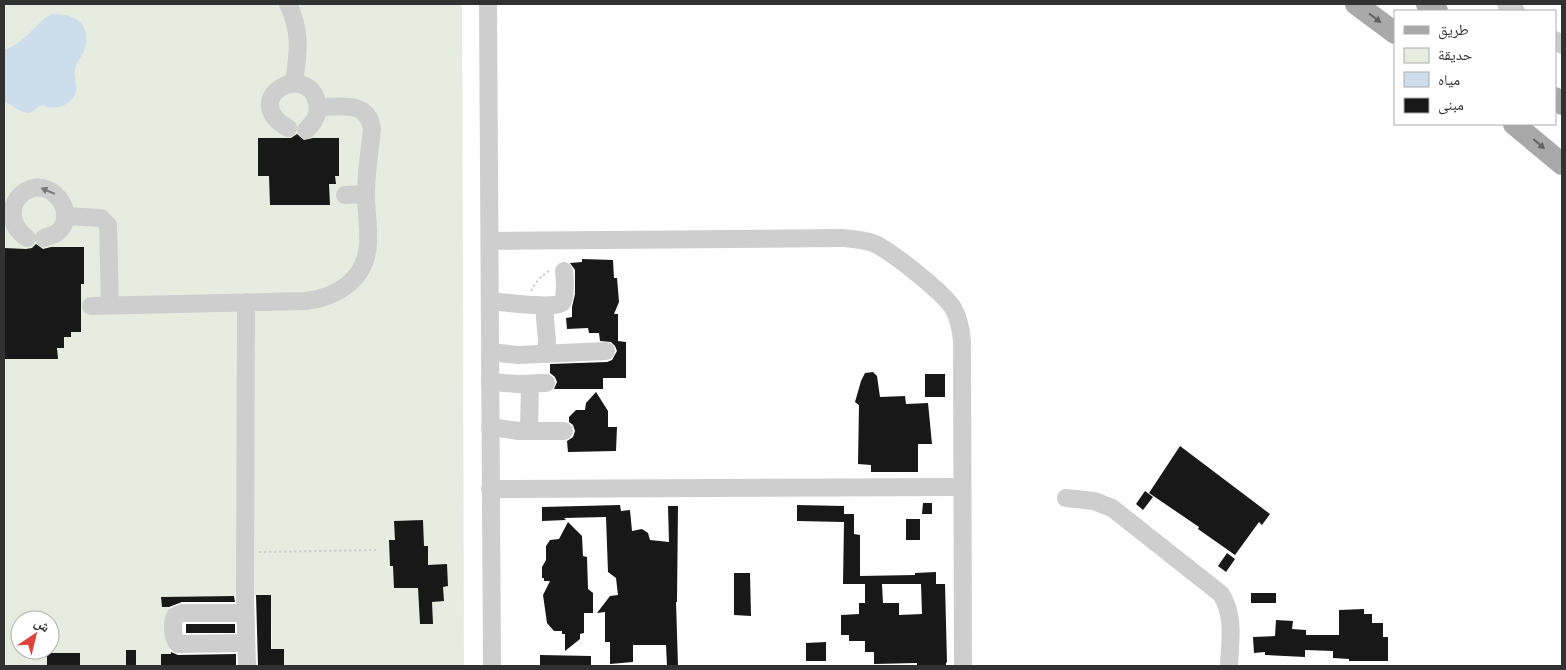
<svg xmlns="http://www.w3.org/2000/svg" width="1566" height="670" font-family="'Archivo Narrow','Noto Naskh Arabic',sans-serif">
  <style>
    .green { fill: #e6ede0; fill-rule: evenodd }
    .water { fill: #ceddeb }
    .building { fill: #181818; fill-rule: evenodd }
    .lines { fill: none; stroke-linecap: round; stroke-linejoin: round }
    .path { stroke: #cecece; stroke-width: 2; stroke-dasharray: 2.5 2.5; stroke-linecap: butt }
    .minor { stroke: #cecece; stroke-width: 18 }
    .major { stroke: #a9a9a9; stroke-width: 22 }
    .oneway { fill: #616161 }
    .oneway2 { fill: #787878 }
  </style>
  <rect width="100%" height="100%" fill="#fff"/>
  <!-- green -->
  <path class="green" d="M 4,4 L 462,4 L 464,666 L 272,666 L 271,596 L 170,597 L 170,666 L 4,666 ZM 20,620 L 50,620 L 50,650 L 20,650 Z"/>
  <!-- water -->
  <path class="water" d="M 51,14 C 73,13 92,22 85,48 C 83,55 77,61 75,69 C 73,78 79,87 75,95 C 69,105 59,109 48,107 C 44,106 45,105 41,106 C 35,107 33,113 28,113 C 20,113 11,104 4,101 L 4,50 C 26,42 33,26 51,14 Z"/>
  <!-- building -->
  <g class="building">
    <polygon points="297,134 304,140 313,138 339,138 339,176 335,176 336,184 329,184 330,205 270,205 269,176 258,176 258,138 291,138"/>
    <polygon points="36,244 43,249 51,247 84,247 84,284 81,284 81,332 71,332 71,337 64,337 64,348 57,348 58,359 5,359 5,351 4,351 4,248 26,249 32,248"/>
    <polygon points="582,259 613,260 614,278 617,278 619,302 614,314 618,314 618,341 626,342 626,378 603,378 603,389 554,389 557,382 555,377 550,373 550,364 607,362 612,360 617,351 615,346 611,342 600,341 599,333 589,333 588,328 567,329 566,318 572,317 572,307 575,294 575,270 570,263 582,262"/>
    <polygon points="873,372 877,376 880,397 905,396 906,404 928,403 932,444 918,444 918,472 871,472 871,465 858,464 859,405 855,402 861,381 865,373"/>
    <rect x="925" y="374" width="20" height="23"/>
    <polygon points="596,392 608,411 608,427 617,427 616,451 568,452 567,441 573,437 575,431 573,425 569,422 569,417 576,410 585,410 586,403"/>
    <polygon points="1180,446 1270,514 1262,525 1259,522 1235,555 1198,529 1199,527 1149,493"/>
    <polygon points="1145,491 1153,497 1143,510 1136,504"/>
    <polygon points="923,503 932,503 932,514 922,514"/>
    <polygon points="620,505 621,511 630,510 632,531 642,529 648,533 650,540 669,542 668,506 678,506 677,602 676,602 678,666 667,666 666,645 633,645 633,662 610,664 610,642 605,642 605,612 597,613 610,596 618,595 616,578 608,572 606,517 564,518 566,520 542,521 542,507"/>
    <path d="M 797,505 L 844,506 L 844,514 L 854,514 L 854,534 L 860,535 L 860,576 L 915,575 L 915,573 L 936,572 L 936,584 L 945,584 L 947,663 L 946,662 L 946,666 L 917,666 L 917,663 L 874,664 L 874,652 L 865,652 L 865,641 L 849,641 L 849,635 L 841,635 L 841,615 L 859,614 L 859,603 L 865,603 L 865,584 L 843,584 L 844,522 L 797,521 ZM 882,584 L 921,584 L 922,614 L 899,615 L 899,603 L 883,603 Z"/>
    <rect x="906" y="519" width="14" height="21"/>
    <polygon points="423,520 424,546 428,546 428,565 447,564 448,586 443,587 444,601 432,602 433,624 420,624 418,588 394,588 393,566 390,566 389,540 395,540 394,521"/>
    <polygon points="568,522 582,536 583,556 587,557 588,589 593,593 593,613 584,613 584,633 580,634 580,639 565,651 565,634 562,634 562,631 554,631 547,623 543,595 550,581 544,581 544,578 542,578 542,567 546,560 546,546 550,540 559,539"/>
    <polygon points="1227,553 1235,559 1226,572 1218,566"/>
    <polygon points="734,573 750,573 751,616 734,615"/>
    <rect x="1251" y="593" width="25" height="10"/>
    <polygon points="256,595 271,595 271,649 284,649 284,666 258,666"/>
    <polygon points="234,596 235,602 182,602 169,607 162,607 161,597"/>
    <polygon points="1364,609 1364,614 1372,614 1372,623 1383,623 1383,637 1388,637 1388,661 1349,661 1349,659 1333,658 1333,651 1305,650 1305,657 1265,655 1265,652 1254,653 1253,637 1275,636 1276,620 1293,621 1292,629 1306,630 1306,635 1339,635 1339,610"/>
    <rect x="186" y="624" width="49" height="9"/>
    <polygon points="826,642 826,661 806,661 806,643"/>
    <rect x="126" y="650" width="10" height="16"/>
    <polygon points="171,652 178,655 236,654 236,666 161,666 161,654 171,654"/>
    <rect x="47" y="653" width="33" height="13"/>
    <polygon points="540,655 591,656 591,666 540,666"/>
  </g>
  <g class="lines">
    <!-- path -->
    <g class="path">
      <path d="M 531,291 C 535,282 542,276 550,270"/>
      <polyline points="259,552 376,550"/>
    </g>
    <!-- minor -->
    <g class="minor">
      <path d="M 288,4 C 302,33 298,53 294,83"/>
      <polyline points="488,4 492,666"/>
      <polyline points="1506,4 1516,11"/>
      <polyline points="1555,40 1562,45"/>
      <path d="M 288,128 C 238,99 306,60 317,102 C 320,113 314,123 306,130"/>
      <polyline points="345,195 366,194"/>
      <polyline points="65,216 101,218 108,225 110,305"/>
      <path d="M 27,238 C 17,231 11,222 13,209 C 14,203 18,197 23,193 C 48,173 80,212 58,232 C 54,235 48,236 44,238"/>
      <path d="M 490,241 L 843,238 C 853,239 864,240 873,243 C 890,250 944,293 953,308 C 959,318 961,330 962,341 L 963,666"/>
      <path d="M 490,301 C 501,302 555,309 562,303 C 566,299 565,278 564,271"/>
      <polyline points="246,302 245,597 247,666"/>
      <path d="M 91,306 L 306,301 C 338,297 366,279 368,244 C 369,227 366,211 366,194 C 366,172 370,150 372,129 C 368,100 340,107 318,107"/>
      <polyline points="544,306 547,341 546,354"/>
      <polyline points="490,352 518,355 606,351"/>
      <polyline points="490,382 518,384 546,383"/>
      <polyline points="490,427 519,431 564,431"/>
      <polyline points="529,431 530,384"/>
      <polyline points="490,489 961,487"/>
      <path d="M 1066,498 L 1094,501 L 1112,508 L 1221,594 C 1235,616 1230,642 1229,666"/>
      <path d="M 245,613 L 182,613 L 175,616 C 172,623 172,638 178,644 L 246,643"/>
    </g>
    <!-- major -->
    <g class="major">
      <polyline points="1356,4 1395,33"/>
      <polyline points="1427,4 1437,11"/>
      <polyline points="1555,98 1562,104"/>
      <polyline points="1514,124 1562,164"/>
    </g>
  </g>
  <!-- one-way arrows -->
  <defs><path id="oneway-solid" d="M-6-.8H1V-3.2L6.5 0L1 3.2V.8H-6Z" transform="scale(1.25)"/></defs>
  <g class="oneway">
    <use href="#oneway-solid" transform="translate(1375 18) rotate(37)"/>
    <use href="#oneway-solid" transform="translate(1539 144) rotate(41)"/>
  </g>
  <use class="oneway2" href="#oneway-solid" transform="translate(48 191) rotate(-157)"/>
  <!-- border -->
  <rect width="1566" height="670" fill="none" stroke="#313131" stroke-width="10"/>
  <!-- legend -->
  <rect x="1394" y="10" width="162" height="115" fill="#ffffff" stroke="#adadad"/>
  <rect x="1404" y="26" width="25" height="8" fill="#a9a9a9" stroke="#adadad"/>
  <text x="1438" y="35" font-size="15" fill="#313131">طريق</text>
  <rect x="1404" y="48" width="25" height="15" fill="#e6ede0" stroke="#adadad"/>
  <text x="1438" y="60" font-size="15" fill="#313131">حديقة</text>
  <rect x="1404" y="72" width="25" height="15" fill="#ceddeb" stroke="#adadad"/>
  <text x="1438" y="85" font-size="15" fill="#313131">مياه</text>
  <rect x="1404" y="98" width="25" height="15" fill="#181818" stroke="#adadad"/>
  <text x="1438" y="110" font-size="15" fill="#313131">مبنى</text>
  <!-- north arrow -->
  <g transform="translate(35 635) rotate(35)"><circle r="24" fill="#ffffff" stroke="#adadad"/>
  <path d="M0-4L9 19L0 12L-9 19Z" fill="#dd433e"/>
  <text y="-8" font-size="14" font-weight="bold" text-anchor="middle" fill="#313131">ش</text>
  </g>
</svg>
